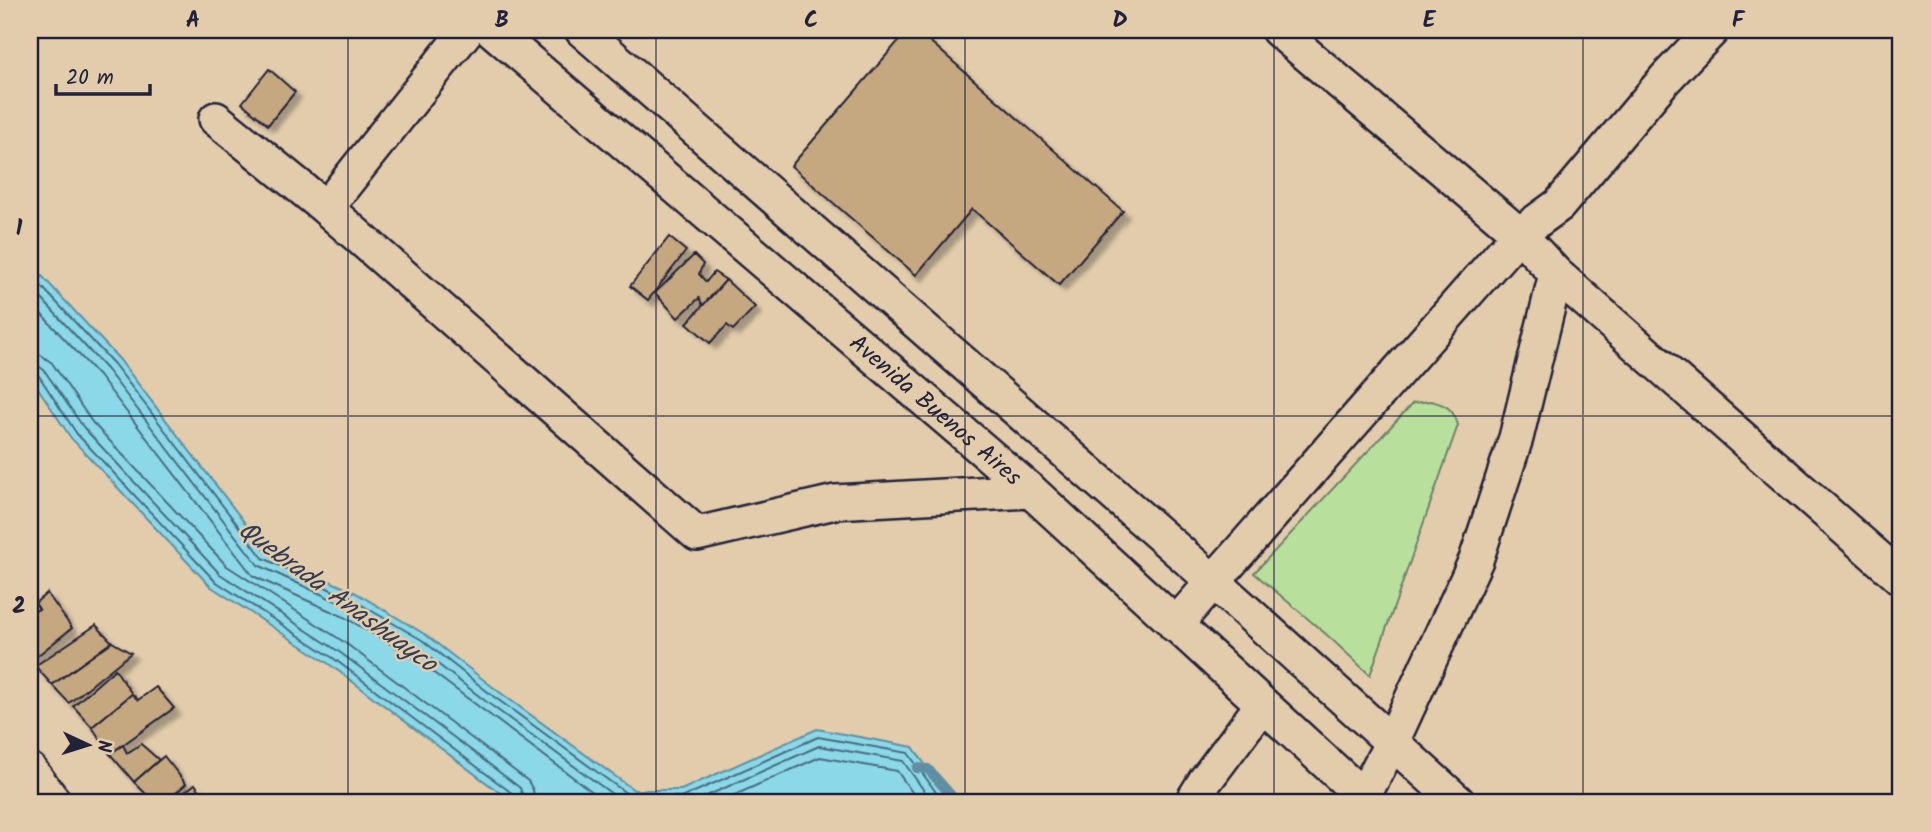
<svg xmlns="http://www.w3.org/2000/svg" width="1931" height="832" font-family="Kalam,sans-serif">
  <style>
    .green { fill: #b8e09c; stroke: #6d816c; stroke-width: 2 }
    .water { fill: #8ad8e8; stroke: #608fa3; stroke-width: 2 }
    .lines { fill: none; stroke-linecap: round; stroke-linejoin: round }
    .shore { stroke: #4c6b80; stroke-width: 2 }
    .stream { stroke: #608fa3; stroke-width: 10 }
    .building { fill: #c5a880; stroke: #22223b; stroke-width: 2; filter: url(#shadow) }
    .minor-casing { stroke: #22223b; stroke-width: 38 }
    .minor { stroke: #e2ccac; stroke-width: 33 }
    .grid { fill: none; stroke: #22223b; stroke-width: 2; stroke-opacity: 0.55 }
    .labels { text-anchor: middle; stroke-width: 5; stroke-linejoin: round; paint-order: stroke }
    .street-label { font-size: 24px; fill: #22223b; stroke: #e2ccac }
    .water-label { font-size: 26px; font-style: italic; fill: #323d55; stroke: #e2ccac }
    .neatline { fill: none; stroke: #22223b; stroke-width: 2.5 }
    .grid-label { font-size: 23px; text-anchor: middle; font-weight: bold; fill: #22223b }
  </style>
  <defs>
    <filter id="shadow"><feDropShadow dx="6" dy="6" stdDeviation="2" flood-color="#0004"/></filter>
  </defs>
  <rect width="100%" height="100%" fill="#e2ccac"/>
  <filter id="ink" filterUnits="userSpaceOnUse"><feTurbulence type="fractalNoise" baseFrequency=".0143" numOctaves="2"/><feDisplacementMap in="SourceGraphic" scale="14" xChannelSelector="R" yChannelSelector="G"/><feConvolveMatrix kernelMatrix="1 2 1 2 8 2 1 2 1" color-interpolation-filters="sRGB"/></filter>
  <g filter="url(#ink)">
    <!-- green -->
    <path class="green" d="M 1431,401 C 1447,405 1453,409 1458,425 L 1370,675 L 1327,635 L 1254,573 L 1413,403 Z"/>
    <!-- water -->
    <polygon class="water" points="30,263 119,359 268,553 356,593 426,635 498,691 634,790 681,790 817,729 913,747 951,802 512,802 329,664 210,586 71,438 30,376"/>
    <g class="lines">
      <!-- shore -->
      <g class="shore">
        <polyline points="30,274 114,364 263,558 353,600 422,640 493,696 630,796 683,797 818,737 908,753 943,802"/>
        <polyline points="30,286 107,370 258,565 349,607 417,648 488,703 623,802"/>
        <polyline points="30,302 99,376 253,576 344,617 411,656 606,802"/>
        <polyline points="30,354 41,355 52,363 92,422 227,566 344,642 478,743 528,781 533,790 535,802"/>
        <polyline points="30,364 37,365 44,370 84,428 220,574 338,651 472,751 520,788 525,802"/>
        <polyline points="30,373 39,376 77,434 215,581 333,658 513,794 516,802"/>
        <polyline points="693,802 819,746 903,761 932,802"/>
        <polyline points="719,802 820,757 897,771 919,802"/>
      </g>
      <!-- stream -->
      <polyline class="stream" points="917,768 928,769 957,802"/>
    </g>
    <!-- building -->
    <g class="building">
      <polygon points="908,30 917,30 1123,211 1059,285 972,209 916,275 791,166"/>
      <polygon points="269,69 295,92 268,125 242,103"/>
      <polygon points="669,237 686,251 648,300 630,286"/>
      <polygon points="694,255 703,264 699,274 706,282 714,272 726,280 704,307 699,298 678,318 655,293"/>
      <polygon points="726,280 755,307 733,330 727,325 710,343 687,323"/>
      <polygon points="47,593 72,628 32,660 30,657 30,613 39,609 35,603"/>
      <polygon points="96,625 112,642 52,685 35,666"/>
      <polygon points="112,642 131,653 69,703 52,685"/>
      <polygon points="115,669 132,694 92,727 73,706"/>
      <polygon points="156,687 174,708 110,754 92,727 132,694 138,700"/>
      <polygon points="141,744 159,760 134,782 110,754 123,745 127,753"/>
      <polygon points="164,756 186,784 166,802 154,802 134,782"/>
      <polygon points="195,784 208,802 174,802 182,796 186,801 191,799 186,791"/>
    </g>
    <g class="lines">
      <defs>
        <g id="minor">
          <path id="s1" d="M 492,30 L 1031,491 L 1369,802"/>
          <polyline points="582,30 1213,581 1458,802"/>
          <polyline points="1278,30 1519,234 1556,274 1901,578"/>
          <polyline points="216,119 326,208 697,534 835,502 1031,491"/>
          <polyline points="326,208 467,30"/>
          <polyline points="1175,625 1519,234 1559,205 1665,79 1712,30"/>
          <polyline points="30,770 54,802"/>
          <polyline points="1363,797 1391,744 1476,560 1516,438 1556,274"/>
          <polyline points="1192,802 1205,781 1262,705"/>
        </g>
      </defs>
      <!-- minor casing -->
      <use href="#minor" class="minor-casing"/>
      <!-- minor -->
      <use href="#minor" class="minor"/>
    </g>
  </g>
  <!-- grid -->
  <path class="grid" d="M 348,30 L 348,802M 656,30 L 656,802M 965,30 L 965,802M 1274,30 L 1274,802M 1583,30 L 1583,802M 30,416 L 1901,416"/>
  <g class="labels">
    <!-- street labels -->
    <g class="street-label">
      <text dy="8" stroke="none"><textPath href="#s1" startOffset="584">Avenida Buenos Aires</textPath></text>
    </g>
    <!-- water labels -->
    <g class="water-label">
      <text transform="translate(338 596) rotate(36)" y="9">Quebrada Anashuayco</text>
    </g>
  </g>
  <!-- margin -->
  <rect width="1931" height="832" fill="none" stroke="#e2ccac" stroke-width="77"/>
  <!-- north arrow -->
  <g transform="translate(88 745) rotate(94)" stroke="#e2ccac" stroke-width="5" paint-order="stroke">
  <path d="M0-5L12 26L0 18L-12 26Z" fill="#22223b"/>
  <text y="-10" font-size="19" font-weight="bold" text-anchor="middle" fill="#22223b">N</text>
  </g>
  <!-- scale -->
  <path d="M56 84v10h94v-10" fill="none" stroke="#22223b" stroke-width="3.5"/>
  <text x="66" y="84" font-size="21" fill="#22223b" stroke="#e2ccac" stroke-width="5" paint-order="stroke">20 m</text>
  <rect x="38" y="38" width="1854" height="756" class="neatline"/>
  <g class="grid-label">
    <text x="193" y="27">A</text>
    <text x="502" y="27">B</text>
    <text x="811" y="27">C</text>
    <text x="1120" y="27">D</text>
    <text x="1429" y="27">E</text>
    <text x="1738" y="27">F</text>
    <text x="19" y="235">1</text>
    <text x="19" y="613">2</text>
  </g>
</svg>
